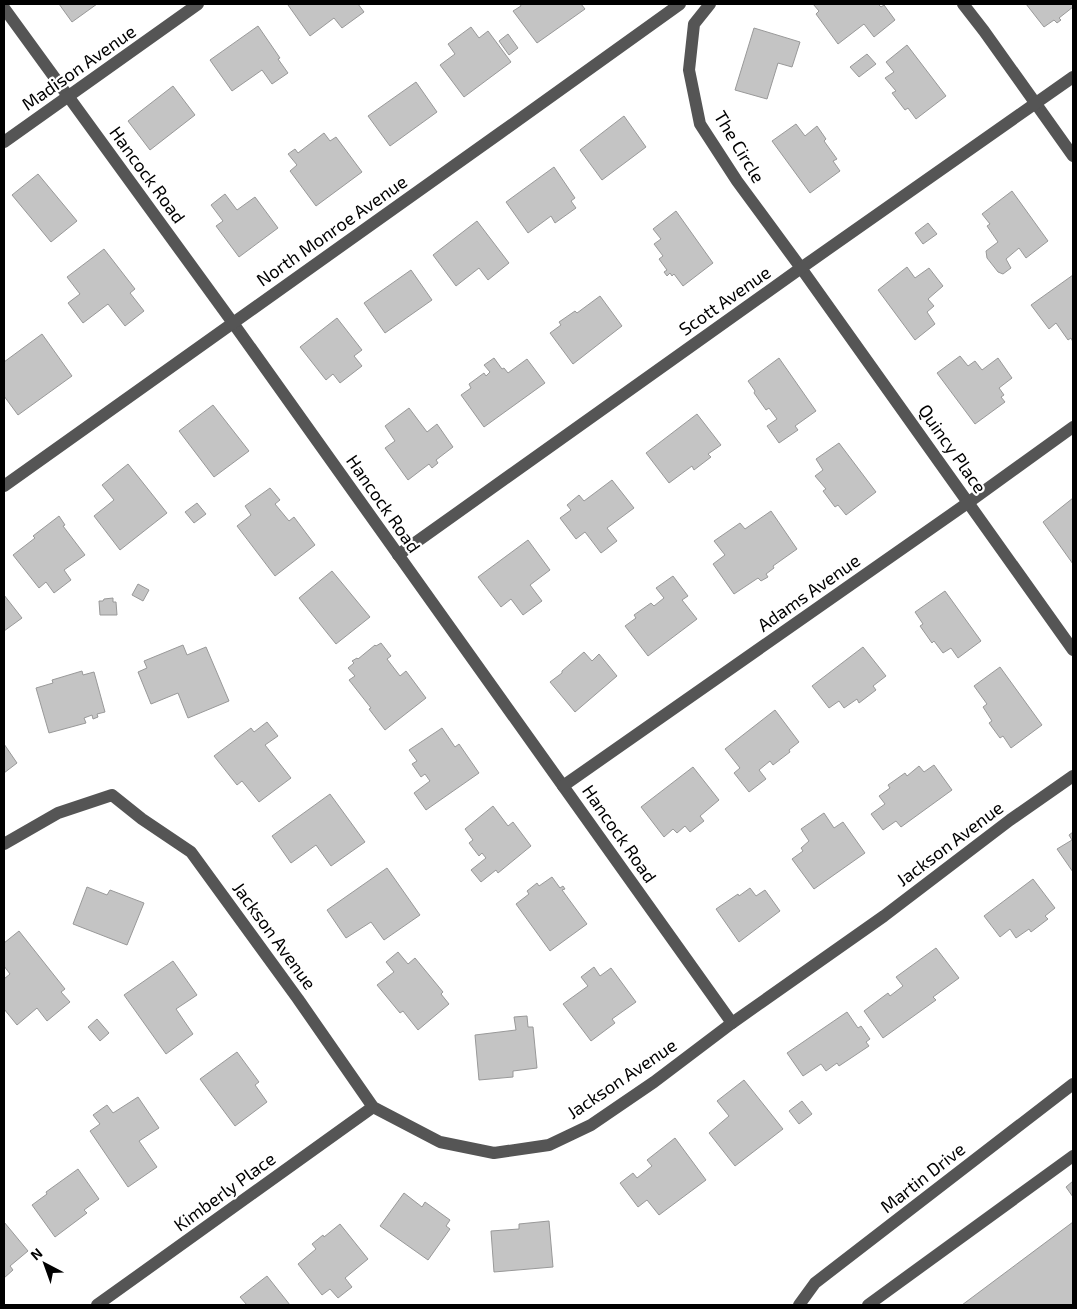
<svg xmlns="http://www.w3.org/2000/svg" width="1077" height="1309" font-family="'Exo 2',sans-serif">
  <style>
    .building { fill: #c4c4c4; stroke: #999 }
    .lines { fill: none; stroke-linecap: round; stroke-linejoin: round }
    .minor { stroke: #555; stroke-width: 12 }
    .labels { text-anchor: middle; stroke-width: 4.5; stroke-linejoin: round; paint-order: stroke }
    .street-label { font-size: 18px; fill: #000; stroke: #fff }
  </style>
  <rect width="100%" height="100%" fill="#fff"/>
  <!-- building -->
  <g class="building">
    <polygon points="59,4 97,4 72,22"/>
    <polygon points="290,4 358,4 364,12 342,28 334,18 310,36 288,5"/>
    <polygon points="520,4 581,4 585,9 537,43 513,11 521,6"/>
    <polygon points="813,4 878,4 881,7 884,5 895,20 874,37 864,24 838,44 816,14 819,11"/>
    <polygon points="1026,4 1073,4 1073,7 1059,18 1061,20 1057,23 1054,20 1044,27"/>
    <polygon points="258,26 280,58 278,59 288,73 272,84 262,70 232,91 210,60"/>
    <polygon points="471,27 479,38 488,31 511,62 464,97 440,65 455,54 448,44"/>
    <polygon points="754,28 800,42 792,67 778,63 767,99 735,90"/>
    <polygon points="508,34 518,48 509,55 499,41"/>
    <polygon points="907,45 946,96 916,119 908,108 905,110 892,93 896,91 885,78 894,72 886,62"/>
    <polygon points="867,54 876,64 859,77 850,67"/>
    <polygon points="416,82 437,112 390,146 368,116"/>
    <polygon points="173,86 195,115 150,150 128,121"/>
    <polygon points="624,116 646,147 602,180 580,150"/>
    <polygon points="796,124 805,136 817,126 826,139 824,141 837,159 833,161 840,171 810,193 772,141"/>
    <polygon points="324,133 330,141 336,137 362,172 316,206 290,171 297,165 288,154 295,149 298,153"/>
    <polygon points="554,167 575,198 571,201 576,208 555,223 551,216 528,233 506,202"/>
    <polygon points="38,174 77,221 51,242 12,195"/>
    <polygon points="1012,191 1048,241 1026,258 1019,248 1006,259 1011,268 1003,274 998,272 987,258 986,251 998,242 987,226 990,224 982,214"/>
    <polygon points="225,194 237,210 255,197 278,228 239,257 216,226 223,221 211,205"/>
    <polygon points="676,211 713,263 683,286 674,274 672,276 670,273 667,276 664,272 667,270 659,259 663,256 654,244 661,239 653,229"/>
    <polygon points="477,221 509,263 488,280 479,268 456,286 433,255"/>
    <polygon points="928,223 937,234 923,244 915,233"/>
    <polygon points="104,249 135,289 130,293 144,311 125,326 108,304 83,323 68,303 80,294 67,277"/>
    <polygon points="907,267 915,278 929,268 943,286 928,299 934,306 927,312 935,324 915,340 878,290"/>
    <polygon points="411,270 432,300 385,333 364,303"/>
    <polygon points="1073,275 1073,342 1071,338 1068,340 1056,323 1049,329 1031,305"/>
    <polygon points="600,296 622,326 573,364 550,333 561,325 559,322 575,311 577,313"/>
    <polygon points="337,318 362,350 354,356 362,366 340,383 333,374 326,380 300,347"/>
    <polygon points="42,334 72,376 18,415 4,396 4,362"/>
    <polygon points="960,356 968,366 975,361 982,370 998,358 1012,378 999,388 1004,395 1001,397 1005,402 975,424 937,373"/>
    <polygon points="494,358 502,369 504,368 508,373 527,359 545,383 484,427 461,395 471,388 469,384 484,373 486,376 490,372 484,365"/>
    <polygon points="779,358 816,411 795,426 798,430 779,443 767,426 777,419 769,408 766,410 754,393 755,391 748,381"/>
    <polygon points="213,405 249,451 214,477 179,431"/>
    <polygon points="409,408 427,432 437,424 453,447 436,460 438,463 432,468 429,464 408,480 385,448 395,441 385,426"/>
    <polygon points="697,414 721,445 708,454 711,457 694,470 692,466 669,483 646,453"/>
    <polygon points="839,443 876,492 846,515 838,505 835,507 823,491 826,489 815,476 823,470 816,459"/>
    <polygon points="128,464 167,513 120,550 94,516 114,500 102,485"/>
    <polygon points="612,480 634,508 607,528 617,541 601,553 585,532 576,539 560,518 571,510 567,505 579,495 584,501"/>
    <polygon points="270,488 280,500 275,504 289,521 294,517 315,545 275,576 237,526 251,515 245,506"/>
    <polygon points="1073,498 1073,564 1043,522"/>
    <polygon points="197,503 206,514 194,523 185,512"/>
    <polygon points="771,511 797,549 773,566 774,568 766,574 768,577 761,581 758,578 734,594 713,564 725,555 714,541 740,523 745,529"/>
    <polygon points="59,516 65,525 63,526 85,555 64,570 71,580 54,593 46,582 39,588 13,555 35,538 33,536"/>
    <polygon points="528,540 550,570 530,585 542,601 523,615 511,599 501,607 478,577"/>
    <polygon points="332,571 370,617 336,644 299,598"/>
    <polygon points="673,576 688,596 682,600 697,619 648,656 625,626 636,618 634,615 651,603 654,606 664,598 656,588"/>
    <polygon points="138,584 149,590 143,601 132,595"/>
    <polygon points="945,591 981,641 958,658 951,648 943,653 934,641 932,643 920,626 923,624 915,612"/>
    <polygon points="4,595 22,618 4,631"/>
    <polygon points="113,598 113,602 116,602 117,615 100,615 99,601 103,601 104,599"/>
    <polygon points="381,643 391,656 387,659 400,676 406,671 426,698 385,730 369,709 371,708 349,680 355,676 348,668 354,663 352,661 357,658 358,659 375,645 376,646"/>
    <polygon points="183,645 187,655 206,647 229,701 188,718 178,693 151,704 138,672 147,668 144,661"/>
    <polygon points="863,647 886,676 873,686 876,690 859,703 857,699 844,708 839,701 829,708 812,686"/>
    <polygon points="584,652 592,661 599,654 617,676 575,712 550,682 562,673 562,671"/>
    <polygon points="1000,667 1042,725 1011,748 1003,736 1000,738 989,723 992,721 983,707 987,704 974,686"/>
    <polygon points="82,671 83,675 94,672 105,712 97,714 98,717 93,719 92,715 84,718 86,723 49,733 36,688 53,683 52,680"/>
    <polygon points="775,710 799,742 789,750 790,752 773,765 770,761 759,770 766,779 749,792 734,773 740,768 725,749"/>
    <polygon points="267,722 278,736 265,745 291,778 259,802 242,781 237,785 214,756 251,728 254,732"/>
    <polygon points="442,728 455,747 459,744 479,773 426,810 414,793 430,781 425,774 421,777 412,764 417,761 409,750"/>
    <polygon points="4,744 17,763 4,773"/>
    <polygon points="934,765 952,790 901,827 896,821 883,830 871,814 885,804 879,796 890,788 888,785 905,773 907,776 919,766 924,772"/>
    <polygon points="693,767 719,800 700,816 704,821 690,832 685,826 677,833 673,829 664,837 641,807"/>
    <polygon points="330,794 365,842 331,866 316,845 291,863 272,836"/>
    <polygon points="493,806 508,826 513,822 531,846 498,873 496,870 481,882 471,870 486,858 482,853 479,856 469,843 473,840 465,829"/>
    <polygon points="824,813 834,828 843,822 865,853 814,889 792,859 803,851 801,848 809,841 801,829"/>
    <polygon points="1073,832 1073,872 1057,849 1072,840 1069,835"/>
    <polygon points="387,868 420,915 384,940 371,922 346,938 327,910"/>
    <polygon points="552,877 560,888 563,886 565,889 562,890 587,924 550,951 516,904 529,894 527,891 537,883 539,886"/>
    <polygon points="1033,879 1055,908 1045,916 1048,919 1031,932 1029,929 1016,938 1010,929 1000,937 984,916"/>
    <polygon points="87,887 107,895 110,890 144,903 127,945 73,924"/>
    <polygon points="750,888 756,896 765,890 780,911 739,942 716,909 738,894 739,896"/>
    <polygon points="19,931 65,989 61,992 70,1002 47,1021 37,1008 17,1025 4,1009 4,979 10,974 4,966 4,943"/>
    <polygon points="936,948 959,978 933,997 936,1000 883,1038 864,1011 888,993 890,996 903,986 896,977"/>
    <polygon points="398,952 408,964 415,958 443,992 441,994 449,1004 418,1030 403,1011 400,1013 377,985 394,972 386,962"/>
    <polygon points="173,961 197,995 176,1009 193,1034 166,1054 124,995"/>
    <polygon points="594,967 600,976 611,968 636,1002 612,1019 615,1023 591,1041 563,1004 588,986 581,977"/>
    <polygon points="847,1012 858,1028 861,1026 870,1039 866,1042 869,1046 839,1066 837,1063 826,1071 821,1064 803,1076 787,1053"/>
    <polygon points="527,1016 528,1027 533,1027 537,1068 513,1071 513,1077 479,1080 475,1035 516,1030 514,1017"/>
    <polygon points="97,1019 109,1033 100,1041 88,1027"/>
    <polygon points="237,1052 259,1082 255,1085 267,1102 235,1126 200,1079"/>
    <polygon points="744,1080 783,1129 735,1166 709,1133 729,1116 717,1101"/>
    <polygon points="138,1097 159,1128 139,1141 157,1167 128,1187 90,1131 100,1124 93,1115 107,1105 113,1113"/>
    <polygon points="802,1101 812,1114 799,1124 789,1111"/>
    <polygon points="675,1138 706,1180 659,1215 647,1200 638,1207 620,1183 633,1173 637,1178 652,1166 647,1160"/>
    <polygon points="78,1169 99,1199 84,1210 87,1213 55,1237 32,1205 47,1194 46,1192"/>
    <polygon points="1073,1181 1073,1197 1066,1187"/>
    <polygon points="404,1193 422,1207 425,1202 450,1220 446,1226 450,1229 428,1260 380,1226"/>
    <polygon points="549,1221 553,1267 494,1272 491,1231 519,1229 519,1224"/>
    <polygon points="4,1222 28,1251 10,1266 13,1270 4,1278"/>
    <polygon points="1073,1222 1073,1305 962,1305"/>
    <polygon points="340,1224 368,1259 345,1278 352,1287 338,1298 330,1289 322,1295 298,1264 316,1249 312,1244 323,1235 324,1237"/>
    <polygon points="267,1276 290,1305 247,1305 240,1297"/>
  </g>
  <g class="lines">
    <!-- minor -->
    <g class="minor">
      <polyline points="710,4 694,24 689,70 700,124 737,181 801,268 1073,650"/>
      <polyline points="963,4 984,31 1073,156"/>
      <polyline points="4,8 233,323 732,1023"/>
      <polyline points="4,142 198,4"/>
      <polyline points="4,486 500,133 680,4"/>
      <polyline points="398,555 801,268 1073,77"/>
      <polyline points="563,786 969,502 1073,427"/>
      <polyline points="4,844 58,813 112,795 142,819 191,852 298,999 373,1107 440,1142 494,1153 549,1145 591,1125 654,1082 732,1023 884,916 1010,820 1073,776"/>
      <polyline points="97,1305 373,1107"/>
      <polyline points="799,1305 815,1283 1073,1084"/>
      <polyline points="868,1305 1073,1156"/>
    </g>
  </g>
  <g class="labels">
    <!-- street labels -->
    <g class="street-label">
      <text transform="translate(79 68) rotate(-35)" y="6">Madison Avenue</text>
      <text transform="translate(739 147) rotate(59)" y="6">The Circle</text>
      <text transform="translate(147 175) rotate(54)" y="6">Hancock Road</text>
      <text transform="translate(332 231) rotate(-35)" y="6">North Monroe Avenue</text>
      <text transform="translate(725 301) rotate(-35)" y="6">Scott Avenue</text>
      <text transform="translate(952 449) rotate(55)" y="6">Quincy Place</text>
      <text transform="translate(383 504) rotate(55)" y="6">Hancock Road</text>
      <text transform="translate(809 593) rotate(-35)" y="6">Adams Avenue</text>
      <text transform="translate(619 834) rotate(55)" y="6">Hancock Road</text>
      <text transform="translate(950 844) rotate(-37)" y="6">Jackson Avenue</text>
      <text transform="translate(274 936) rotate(54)" y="6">Jackson Avenue</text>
      <text transform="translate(622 1079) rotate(-34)" y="6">Jackson Avenue</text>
      <text transform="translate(923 1178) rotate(-38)" y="6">Martin Drive</text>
      <text transform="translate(225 1192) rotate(-36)" y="6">Kimberly Place</text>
    </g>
  </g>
  <!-- border -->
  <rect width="1077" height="1309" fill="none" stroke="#000000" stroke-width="10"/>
  <!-- north arrow -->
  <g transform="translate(45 1264) rotate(319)" stroke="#ffffff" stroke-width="4" paint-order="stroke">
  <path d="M0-4L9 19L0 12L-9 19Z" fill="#000000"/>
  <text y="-8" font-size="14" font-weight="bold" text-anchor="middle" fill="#000000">N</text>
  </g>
</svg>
